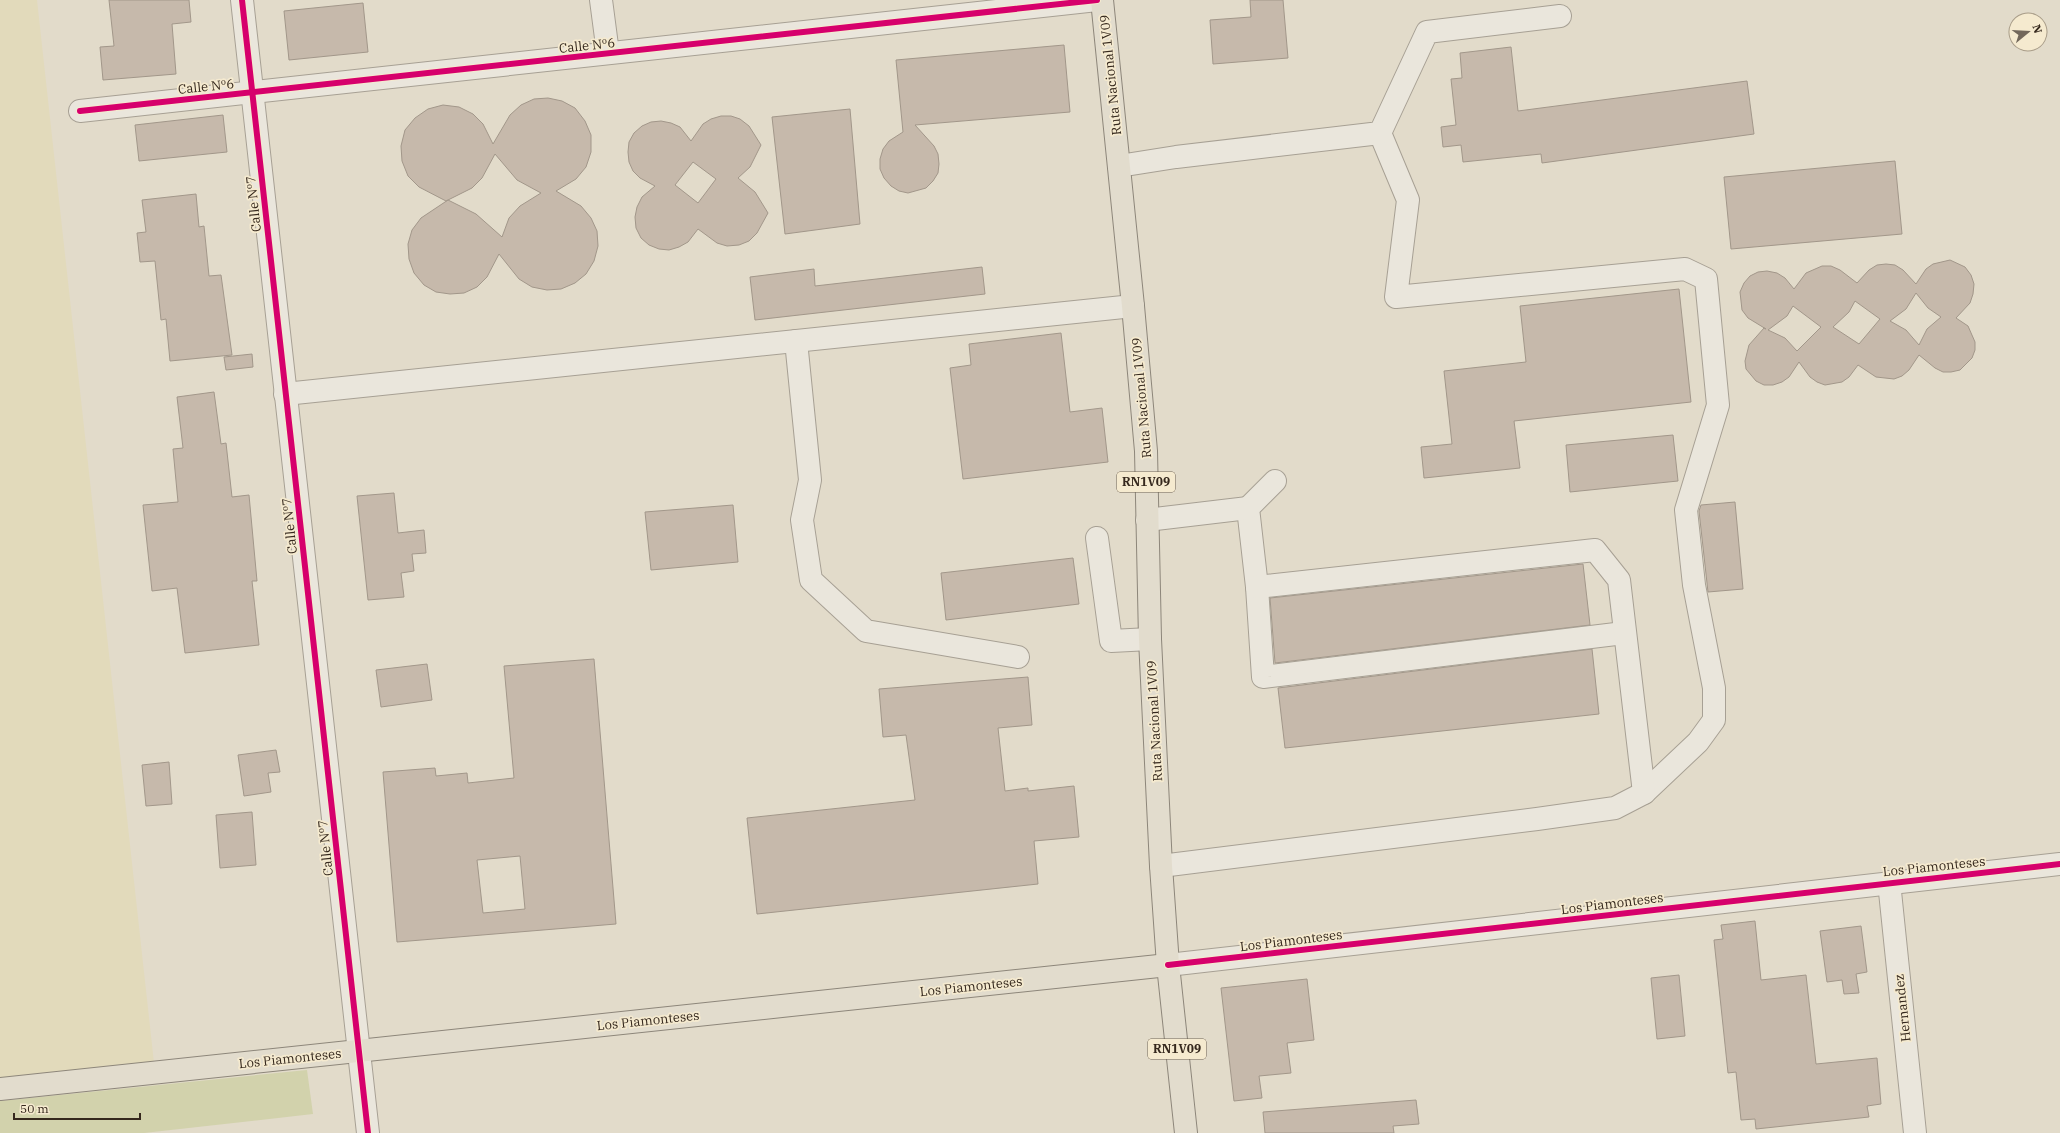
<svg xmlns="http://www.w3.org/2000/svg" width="2060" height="1133" font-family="'IBM Plex Serif',serif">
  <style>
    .farmland { fill: #e2dabb }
    .green { fill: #d2d2ac }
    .building { fill: #c6b9ab; stroke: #a2978a; fill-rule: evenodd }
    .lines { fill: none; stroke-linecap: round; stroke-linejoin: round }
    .minor-casing { stroke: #a7a094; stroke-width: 24 }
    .major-casing { stroke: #8d867a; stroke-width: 24 }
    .minor { stroke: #eae6dc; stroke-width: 22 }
    .major { stroke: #e2dccd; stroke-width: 22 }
    .cycleway-casing { stroke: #f5eacf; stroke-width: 8 }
    .cycleway { stroke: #d6006c; stroke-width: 6 }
    .labels { text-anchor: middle; stroke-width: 3.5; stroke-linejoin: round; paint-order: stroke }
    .shield { fill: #f5eacf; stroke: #6f6252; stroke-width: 1 }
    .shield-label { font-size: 12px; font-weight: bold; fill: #35281d }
    .street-label { font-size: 13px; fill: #35281d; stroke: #f5eacf }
  </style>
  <rect width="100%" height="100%" fill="#e2dbca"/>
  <!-- farmland -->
  <polygon class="farmland" points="0,0 37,0 155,1072 0,1088"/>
  <!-- green -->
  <polygon class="green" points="307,1070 313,1114 144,1133 0,1133 0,1101"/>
  <!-- building -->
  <g class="building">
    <polygon points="109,0 189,0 191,22 172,24 176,74 103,80 100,47 114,46"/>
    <polygon points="1250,0 1283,0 1288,58 1213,64 1210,20 1251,17"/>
    <polygon points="363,3 368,52 289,60 284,11"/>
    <polygon points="1064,45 1070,112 915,125 934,146 938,154 939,164 938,173 933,181 926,188 908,193 899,191 891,186 884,178 880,169 880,159 883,149 889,141 903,132 896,60"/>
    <polygon points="1511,47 1518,111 1747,81 1754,134 1542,163 1541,154 1463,162 1461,145 1443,147 1441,127 1456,125 1451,79 1462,78 1460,53"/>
    <polygon points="548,98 562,101 575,108 585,121 591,135 591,152 586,167 576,179 556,191 581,206 591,218 597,231 598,246 594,261 586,274 575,283 561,289 547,290 532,287 519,279 499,254 487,277 477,287 464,293 450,294 436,292 424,285 414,273 409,259 408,244 412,230 421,218 448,200 476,214 502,237 509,218 520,206 541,193 517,180 495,154 482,178 472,188 446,201 419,187 408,176 402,161 401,146 405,130 415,118 428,109 443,105 459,107 473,114 483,124 493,144 510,115 521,105 534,99"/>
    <polygon points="850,109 860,224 785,234 772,117"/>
    <polygon points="223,115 227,152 139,161 135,125"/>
    <path d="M 721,116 L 731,116 L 740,119 L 749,126 L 761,145 L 750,167 L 738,178 L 755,192 L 768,213 L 757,233 L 749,241 L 739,245 L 727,246 L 717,243 L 698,229 L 688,242 L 679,247 L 669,250 L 659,249 L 649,245 L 641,238 L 636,228 L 635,217 L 637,207 L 642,197 L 655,186 L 640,178 L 633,171 L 629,162 L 628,152 L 629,142 L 634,133 L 642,126 L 651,122 L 661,121 L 671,123 L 680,127 L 691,141 L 703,124 L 711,119 ZM 693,162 L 716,179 L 698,203 L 675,185 Z"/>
    <polygon points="1895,161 1902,234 1731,249 1724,177"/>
    <polygon points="196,194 199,227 204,226 209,276 221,275 232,355 170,361 166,319 161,320 155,261 140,262 137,233 146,232 142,200"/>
    <path d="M 1950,260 L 1965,267 L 1971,275 L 1974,284 L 1973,294 L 1970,303 L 1956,318 L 1968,326 L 1975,342 L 1975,350 L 1972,358 L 1960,370 L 1951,372 L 1943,372 L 1935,368 L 1919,355 L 1909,370 L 1902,376 L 1894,379 L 1876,377 L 1858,365 L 1849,377 L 1842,382 L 1825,385 L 1817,382 L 1810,377 L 1799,362 L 1789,377 L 1782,382 L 1773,385 L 1764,385 L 1756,381 L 1746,369 L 1745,361 L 1749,345 L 1764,328 L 1766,329 L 1748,318 L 1742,310 L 1740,292 L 1744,283 L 1750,276 L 1758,272 L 1767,271 L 1777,273 L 1785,278 L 1794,289 L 1806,273 L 1822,266 L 1831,266 L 1840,270 L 1857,283 L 1869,270 L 1877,265 L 1886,264 L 1895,265 L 1903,270 L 1916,284 L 1926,269 L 1933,264 ZM 1916,293 L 1928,308 L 1941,317 L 1927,329 L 1919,345 L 1906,330 L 1890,321 L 1906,309 ZM 1855,301 L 1880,319 L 1859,344 L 1833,327 L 1849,312 ZM 1793,306 L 1821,327 L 1797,351 L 1785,338 L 1768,330 L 1787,316 Z"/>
    <polygon points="982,267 985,294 755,320 750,277 814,269 815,286"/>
    <polygon points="1679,289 1691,402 1514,421 1520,468 1424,478 1421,447 1452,444 1444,371 1526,362 1520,306"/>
    <polygon points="1061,333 1070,412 1102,408 1108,462 963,479 950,368 971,365 969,344"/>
    <polygon points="252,354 253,367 226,370 224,357"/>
    <polygon points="214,392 221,444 226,443 232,497 249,495 257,581 252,581 259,645 185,653 177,588 152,591 143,505 178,502 173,449 183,448 177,397"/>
    <polygon points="1673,435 1678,481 1570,492 1566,445"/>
    <polygon points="394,493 398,533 424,530 426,553 412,554 414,571 401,573 404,597 368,600 357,496"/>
    <polygon points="1735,502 1743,589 1708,592 1699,511 1701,505"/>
    <polygon points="733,505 738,562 651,570 645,512"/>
    <polygon points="1073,558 1079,604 946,620 941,573"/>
    <polygon points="1583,564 1590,625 1275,663 1270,598"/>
    <polygon points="1592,649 1599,714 1285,748 1278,688"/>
    <path d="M 594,659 L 616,924 L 397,942 L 383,772 L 435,768 L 436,776 L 467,773 L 468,783 L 514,778 L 504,666 ZM 520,856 L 525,909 L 483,913 L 477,860 Z"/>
    <polygon points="427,664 432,700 381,707 376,670"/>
    <polygon points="1028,677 1032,725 998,728 1005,791 1028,788 1028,791 1074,786 1079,837 1034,841 1038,884 757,914 747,818 915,800 906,735 883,737 879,689"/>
    <polygon points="276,750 280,772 268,773 271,792 244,796 238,755"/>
    <polygon points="169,762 172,804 146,806 142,765"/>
    <polygon points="252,812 256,865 220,868 216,815"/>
    <polygon points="1755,921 1761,980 1806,975 1816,1064 1877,1058 1881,1104 1867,1106 1869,1117 1756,1129 1755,1119 1741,1120 1736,1072 1728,1073 1714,940 1723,939 1721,925"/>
    <polygon points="1861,926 1867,972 1856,974 1859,993 1844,994 1842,980 1827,982 1820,931"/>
    <polygon points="1679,975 1685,1036 1657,1039 1651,978"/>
    <polygon points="1307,979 1314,1040 1287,1043 1291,1073 1259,1076 1262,1098 1234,1101 1221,988"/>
    <polygon points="1416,1100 1419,1124 1393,1126 1394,1133 1265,1133 1263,1112"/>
  </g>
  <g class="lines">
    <defs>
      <g id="minor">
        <polyline points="242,0 368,1133"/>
        <polyline points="601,0 608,53"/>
        <polyline points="80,111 1097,0"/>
        <polyline points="1380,133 1408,200 1396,297 1685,269 1706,279 1718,405 1686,510 1694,585 1714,688 1714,720 1698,742 1644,793"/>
        <polyline points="1119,166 1176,157 1380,133 1427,32 1560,16"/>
        <polyline points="796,341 810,480 802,520 811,580 866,631 1018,657"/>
        <polyline points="285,394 1133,306"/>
        <polyline points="1275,481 1248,508 1257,587 1263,677 1624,633"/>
        <polyline points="1147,520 1248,508"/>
        <polyline points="1097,538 1111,641 1150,639"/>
        <polyline points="1161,866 1537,819 1615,808 1644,793 1619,580 1595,550 1257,587"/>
        <polyline points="1889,882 1915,1133"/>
        <polyline points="1168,965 2060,864"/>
      </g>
      <g id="major">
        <polyline points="1102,0 1133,306 1146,451 1150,639 1161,866 1168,965 1186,1133"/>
        <polyline points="0,1089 1168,965"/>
      </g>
    </defs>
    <!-- minor casing -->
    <use href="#minor" class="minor-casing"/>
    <!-- major casing -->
    <use href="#major" class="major-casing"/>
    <!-- minor -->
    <use href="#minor" class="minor"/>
    <!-- major -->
    <use href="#major" class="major"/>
    <defs>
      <g id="cycleway">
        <polyline points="242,0 368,1133"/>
        <polyline points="80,111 1097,0"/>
        <polyline points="1168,965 2060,864"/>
      </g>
    </defs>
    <!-- cycleway casing -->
    <use href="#cycleway" class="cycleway-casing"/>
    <!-- cycleway -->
    <use href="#cycleway" class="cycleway"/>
  </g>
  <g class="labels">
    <!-- shield labels -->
    <g class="shield">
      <rect x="1117" y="472" width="58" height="20" rx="3"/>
      <rect x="1148" y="1039" width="58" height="20" rx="3"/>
    </g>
    <g class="shield-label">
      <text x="1146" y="486">RN1V09</text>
      <text x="1177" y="1053">RN1V09</text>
    </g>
    <!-- street labels -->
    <g class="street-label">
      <text transform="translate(587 45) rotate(-6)" y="5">Calle Nº6</text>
      <text transform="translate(1110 75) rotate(-96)" y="5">Ruta Nacional 1V09</text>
      <text transform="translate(206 86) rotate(-6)" y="5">Calle Nº6</text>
      <text transform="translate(253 204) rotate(-96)" y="5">Calle Nº7</text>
      <text transform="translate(1141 398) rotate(-95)" y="5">Ruta Nacional 1V09</text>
      <text transform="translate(289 526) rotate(-96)" y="5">Calle Nº7</text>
      <text transform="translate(1154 721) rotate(-93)" y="5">Ruta Nacional 1V09</text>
      <text transform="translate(325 848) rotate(-96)" y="5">Calle Nº7</text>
      <text transform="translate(1934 866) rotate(-6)" y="5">Los Piamonteses</text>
      <text transform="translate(1612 903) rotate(-7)" y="5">Los Piamonteses</text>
      <text transform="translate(1291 940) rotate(-7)" y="5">Los Piamonteses</text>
      <text transform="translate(971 986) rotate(-6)" y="5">Los Piamonteses</text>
      <text transform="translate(1902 1008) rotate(-96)" y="5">Hernandez</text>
      <text transform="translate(648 1020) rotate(-6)" y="5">Los Piamonteses</text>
      <text transform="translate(290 1058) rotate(-6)" y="5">Los Piamonteses</text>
    </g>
  </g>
  <!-- north arrow -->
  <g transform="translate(2028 32) rotate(72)"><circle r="19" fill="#f5eacf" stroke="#a89c88"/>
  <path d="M0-3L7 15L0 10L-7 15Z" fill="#72675a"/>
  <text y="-6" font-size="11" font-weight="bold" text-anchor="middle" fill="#35281d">N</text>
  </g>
  <!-- scale -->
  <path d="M14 1113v6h126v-6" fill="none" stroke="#35281d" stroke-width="2"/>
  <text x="20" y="1113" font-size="12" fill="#35281d" stroke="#f5eacf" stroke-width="3" paint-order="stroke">50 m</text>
</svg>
